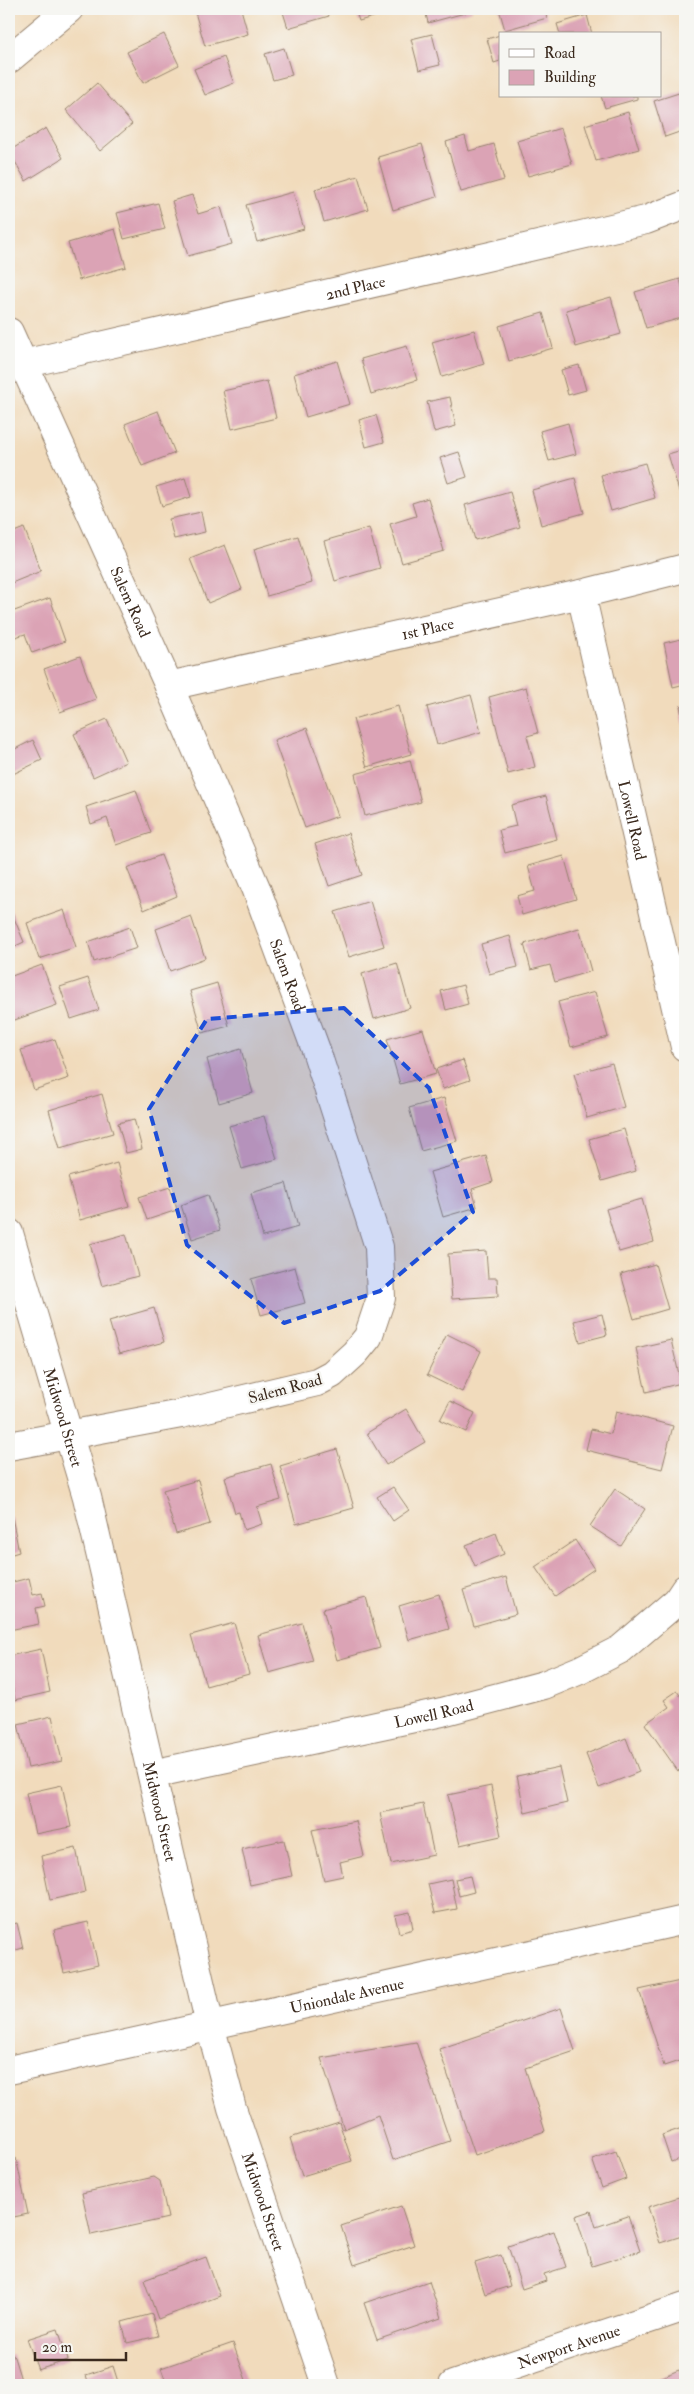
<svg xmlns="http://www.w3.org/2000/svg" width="694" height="2394" font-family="'IM FELL Double Pica',serif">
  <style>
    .building { fill: #dba3b5 }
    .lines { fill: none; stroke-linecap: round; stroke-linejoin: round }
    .street-casing { stroke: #96826d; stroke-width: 30 }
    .secondary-casing { stroke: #96826d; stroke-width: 30 }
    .street { stroke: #fff; stroke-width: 28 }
    .secondary { stroke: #fff; stroke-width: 28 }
    .marked { fill: #1d4ed8; fill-opacity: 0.2; stroke: #1d4ed8; stroke-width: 4; stroke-dasharray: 10 6; stroke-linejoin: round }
    .labels { text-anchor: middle; stroke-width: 4.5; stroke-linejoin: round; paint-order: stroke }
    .street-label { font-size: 16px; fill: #3b2a1e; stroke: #f6f6f2 }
  </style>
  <rect width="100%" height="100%" fill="#f6f6f2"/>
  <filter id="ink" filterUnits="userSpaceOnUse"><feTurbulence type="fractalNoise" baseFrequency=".02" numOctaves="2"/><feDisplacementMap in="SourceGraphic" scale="10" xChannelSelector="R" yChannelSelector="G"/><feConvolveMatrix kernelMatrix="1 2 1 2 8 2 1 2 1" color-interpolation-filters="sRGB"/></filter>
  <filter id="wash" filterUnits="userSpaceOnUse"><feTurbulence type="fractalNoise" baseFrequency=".0096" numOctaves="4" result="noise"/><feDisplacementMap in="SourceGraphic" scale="20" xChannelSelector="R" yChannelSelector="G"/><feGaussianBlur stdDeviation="1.12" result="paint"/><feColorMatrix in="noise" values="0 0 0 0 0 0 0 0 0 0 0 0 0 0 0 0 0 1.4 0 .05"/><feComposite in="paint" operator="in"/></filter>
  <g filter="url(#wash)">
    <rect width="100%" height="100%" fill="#f1dbbc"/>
    <g id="blocks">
      <!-- building -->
      <g class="building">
        <polygon points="194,9 241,9 248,34 205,46"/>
        <polygon points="282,9 327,9 329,16 288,28"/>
        <polygon points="355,9 401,9 359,21"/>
        <polygon points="425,9 472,9 472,11 428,23"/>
        <polygon points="499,9 544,9 547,18 505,30"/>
        <polygon points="587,15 592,34 560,34 557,24"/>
        <polygon points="164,34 179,65 143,83 127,52"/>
        <polygon points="432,34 440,65 419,70 411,39"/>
        <polygon points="500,35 500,61 494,63 487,39"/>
        <polygon points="284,48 292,75 273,80 265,54"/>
        <polygon points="224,57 234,83 205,95 194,69"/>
        <polygon points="97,83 132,124 100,151 66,110"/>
        <polygon points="685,91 685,130 665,137 654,101"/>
        <polygon points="601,96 637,96 637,99 605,108"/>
        <polygon points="628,112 639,149 596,161 585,125"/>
        <polygon points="46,128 63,158 26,181 9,151"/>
        <polygon points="561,128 572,164 528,176 517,141"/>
        <polygon points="465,136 469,151 494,144 504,180 461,192 446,142"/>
        <polygon points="422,144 437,197 393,210 378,157"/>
        <polygon points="358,176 368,209 324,222 315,189"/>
        <polygon points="293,192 304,229 257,242 246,205"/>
        <polygon points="192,195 198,214 221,207 232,244 188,256 172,201"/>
        <polygon points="158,203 165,229 124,239 117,213"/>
        <polygon points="115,229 126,267 79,280 68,243"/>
        <polygon points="680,279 685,299 685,317 646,328 635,292"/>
        <polygon points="611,297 621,334 576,347 566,310"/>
        <polygon points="543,313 553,348 509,361 499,326"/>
        <polygon points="474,330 484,364 442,377 432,342"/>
        <polygon points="407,346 417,380 371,394 361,359"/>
        <polygon points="337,361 350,404 306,417 294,374"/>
        <polygon points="579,365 586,390 568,395 561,370"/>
        <polygon points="267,381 276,418 232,429 223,391"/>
        <polygon points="450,397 456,426 434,432 427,402"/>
        <polygon points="158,411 175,453 142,466 125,424"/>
        <polygon points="376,415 384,442 366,447 359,420"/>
        <polygon points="568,423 576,454 549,461 540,431"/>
        <polygon points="685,449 685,490 679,491 668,454"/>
        <polygon points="459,452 467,477 448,483 440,458"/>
        <polygon points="645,463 655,498 611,511 601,475"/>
        <polygon points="185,478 191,497 162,506 156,487"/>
        <polygon points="575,478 584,513 541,525 532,490"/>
        <polygon points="510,492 520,527 475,540 465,505"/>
        <polygon points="9,493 14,506 9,508"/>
        <polygon points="428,498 444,551 402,563 390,524 416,516 412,503"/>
        <polygon points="201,512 205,532 174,539 169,519"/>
        <polygon points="24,528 41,571 9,584 9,534"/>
        <polygon points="369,528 380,568 335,581 324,541"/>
        <polygon points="298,536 312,583 267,596 254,549"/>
        <polygon points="225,545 242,589 208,603 190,559"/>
        <polygon points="50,598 65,641 32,653 25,634 9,639 9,613"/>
        <polygon points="685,638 685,684 673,687 664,643"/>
        <polygon points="80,656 96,699 60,712 44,669"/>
        <polygon points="526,687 538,733 527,736 535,767 508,774 489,697"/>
        <polygon points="471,695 481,732 437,745 427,707"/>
        <polygon points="685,705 685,726 684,726 680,706"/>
        <polygon points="398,706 411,754 367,767 353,719"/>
        <polygon points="107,719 126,762 93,777 74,734"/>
        <polygon points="307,728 338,816 305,828 274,740"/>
        <polygon points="33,740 42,760 13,774 9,765 9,752"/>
        <polygon points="410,760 421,802 365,816 355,774"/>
        <polygon points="136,790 151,833 116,845 107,818 91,824 86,807"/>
        <polygon points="546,796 557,839 505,853 499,830 516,826 511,805"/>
        <polygon points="348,833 362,875 329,886 315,844"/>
        <polygon points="161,855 177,896 144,910 127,868"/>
        <polygon points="564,856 576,899 522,915 517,896 535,891 528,866"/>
        <polygon points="370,901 384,946 349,957 335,912"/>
        <polygon points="9,906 24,942 9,949"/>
        <polygon points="64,910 76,947 39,959 27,923"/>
        <polygon points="191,916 205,958 170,971 156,929"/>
        <polygon points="130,927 137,948 94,962 88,942"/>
        <polygon points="579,928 591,971 555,982 550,965 531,970 524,944"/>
        <polygon points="510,936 518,967 489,974 481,944"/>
        <polygon points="397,963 410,1008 374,1019 362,974"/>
        <polygon points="42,965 57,1005 9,1022 9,977"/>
        <polygon points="88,978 99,1010 71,1019 60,987"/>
        <polygon points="217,983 229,1026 202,1033 190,991"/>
        <polygon points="463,985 468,1004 446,1010 441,991"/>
        <polygon points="595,992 608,1037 571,1047 558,1002"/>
        <polygon points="423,1029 436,1074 400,1084 387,1039"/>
        <polygon points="55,1039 69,1078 34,1090 21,1050"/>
        <polygon points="241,1049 253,1093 219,1103 207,1059"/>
        <polygon points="463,1060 470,1080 443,1089 436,1069"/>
        <polygon points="612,1063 624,1107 587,1118 574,1074"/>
        <polygon points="102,1094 113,1133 60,1148 49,1110"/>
        <polygon points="444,1098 457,1141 421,1151 409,1108"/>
        <polygon points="264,1116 277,1159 242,1169 229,1126"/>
        <polygon points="134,1119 142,1149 126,1153 118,1123"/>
        <polygon points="624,1129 636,1171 602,1181 589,1139"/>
        <polygon points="486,1156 493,1182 472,1189 477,1207 443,1217 430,1172"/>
        <polygon points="117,1163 129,1206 80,1220 68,1177"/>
        <polygon points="286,1183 298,1227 263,1237 251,1193"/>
        <polygon points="170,1187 177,1210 147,1220 139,1197"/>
        <polygon points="208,1195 220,1230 192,1239 181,1205"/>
        <polygon points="642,1199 654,1242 619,1252 606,1209"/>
        <polygon points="126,1234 138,1276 102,1286 90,1244"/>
        <polygon points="486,1251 488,1278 497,1278 498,1296 452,1299 448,1254"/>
        <polygon points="655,1264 668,1309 634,1319 621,1274"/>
        <polygon points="295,1267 305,1303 261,1315 251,1279"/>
        <polygon points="154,1308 164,1342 119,1354 109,1321"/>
        <polygon points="602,1314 607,1335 580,1342 574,1321"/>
        <polygon points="447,1334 481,1351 462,1392 427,1375"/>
        <polygon points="671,1340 681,1383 646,1392 636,1348"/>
        <polygon points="450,1401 475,1413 466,1432 440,1420"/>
        <polygon points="406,1409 425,1442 386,1465 367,1433"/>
        <polygon points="616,1411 673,1426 662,1469 586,1450 591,1429 611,1434"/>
        <polygon points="337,1449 354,1508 296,1524 280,1466"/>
        <polygon points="271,1464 281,1500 257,1507 262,1524 244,1530 239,1512 235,1513 225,1477"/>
        <polygon points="198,1480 210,1524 176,1534 163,1490"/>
        <polygon points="393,1487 409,1510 393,1521 377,1497"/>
        <polygon points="615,1489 645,1509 621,1546 590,1526"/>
        <polygon points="9,1517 12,1517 19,1552 9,1555"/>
        <polygon points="496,1533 504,1554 475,1566 466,1545"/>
        <polygon points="575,1540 594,1569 555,1596 535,1567"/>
        <polygon points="506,1577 516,1614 474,1626 463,1590"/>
        <polygon points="29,1578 33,1595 42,1593 45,1606 36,1608 39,1624 9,1630 9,1583"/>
        <polygon points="439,1594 449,1629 409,1640 399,1606"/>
        <polygon points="366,1597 380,1648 337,1660 323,1609"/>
        <polygon points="234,1623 249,1674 206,1686 191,1635"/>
        <polygon points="302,1623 313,1661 269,1673 258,1635"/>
        <polygon points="41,1649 50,1692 15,1700 9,1671 9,1656"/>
        <polygon points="677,1691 685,1703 685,1766 678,1771 645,1724 669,1707 664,1700"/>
        <polygon points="52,1716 62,1761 28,1768 18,1724"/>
        <polygon points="626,1738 639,1772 599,1788 586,1754"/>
        <polygon points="559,1767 567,1803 525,1813 517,1776"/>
        <polygon points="62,1785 71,1827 35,1834 26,1793"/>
        <polygon points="491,1786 501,1836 460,1845 448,1795"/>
        <polygon points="423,1804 434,1855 391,1864 380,1813"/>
        <polygon points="356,1821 364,1856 340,1862 343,1876 324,1880 312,1830"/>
        <polygon points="284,1840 292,1876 250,1885 242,1849"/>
        <polygon points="76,1848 85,1892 50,1900 41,1856"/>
        <polygon points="470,1876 474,1892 459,1896 455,1879"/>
        <polygon points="451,1879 457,1909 435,1913 428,1884"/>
        <polygon points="410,1912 413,1929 399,1933 395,1915"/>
        <polygon points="88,1922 98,1965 64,1973 54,1930"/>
        <polygon points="17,1923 23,1948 9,1952 9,1925"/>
        <polygon points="685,1980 685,2059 664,2066 639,1990"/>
        <polygon points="561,2008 575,2051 525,2068 545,2131 475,2155 439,2049"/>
        <polygon points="416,2042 450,2141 393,2160 378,2115 344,2129 321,2058"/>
        <polygon points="339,2122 352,2161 302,2176 290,2138"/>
        <polygon points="682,2128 685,2139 685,2157 671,2162 662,2135"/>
        <polygon points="616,2151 626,2179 602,2188 592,2159"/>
        <polygon points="16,2158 28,2214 9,2218 9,2159"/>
        <polygon points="154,2177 160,2181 168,2218 91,2235 82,2193"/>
        <polygon points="685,2195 685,2235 660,2243 648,2207"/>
        <polygon points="401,2206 414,2245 354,2265 341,2226"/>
        <polygon points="591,2211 596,2227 628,2216 640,2251 592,2266 576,2216"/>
        <polygon points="554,2231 566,2267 544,2274 546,2281 522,2289 508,2246"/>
        <polygon points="501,2255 510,2286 485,2294 475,2263"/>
        <polygon points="206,2257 220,2296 158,2319 144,2280"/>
        <polygon points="429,2281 441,2318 377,2340 364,2303"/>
        <polygon points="152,2314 158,2336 127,2343 122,2322"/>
        <polygon points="58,2329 68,2360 38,2370 27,2339"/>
        <polygon points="233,2343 247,2383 241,2385 167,2385 161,2368"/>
        <polygon points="13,2354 22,2383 9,2385 9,2355"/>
        <polygon points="113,2366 119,2385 89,2385 86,2375"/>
        <polygon points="679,2370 685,2385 651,2385 649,2382"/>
      </g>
    </g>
  </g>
  <g filter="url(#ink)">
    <use href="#blocks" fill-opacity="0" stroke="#96826d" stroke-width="1"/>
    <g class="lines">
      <defs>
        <g id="street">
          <polyline points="9,59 69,9"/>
          <path id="s1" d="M 9,332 L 169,686 L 256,888 L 316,1050 L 379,1247 L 381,1298 L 368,1337 L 355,1353 L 332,1374 L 317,1382 L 181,1414 L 9,1446"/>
          <path id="s2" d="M 23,364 L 646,220 L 685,205"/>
          <path id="s3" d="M 581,594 L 685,1047"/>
          <path id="s4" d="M 169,686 L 581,594 L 685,568"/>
          <path id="s5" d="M 9,1233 L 87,1497 L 210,2025 L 232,2108 L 326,2385"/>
          <path id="s6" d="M 152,1774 L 442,1712 L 544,1685 L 580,1670 L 621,1649 L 677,1601 L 685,1589"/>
          <path id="s7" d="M 453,2385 L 685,2307"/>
        </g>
        <g id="secondary">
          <path id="s8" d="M 9,2070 L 685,1920"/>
        </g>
      </defs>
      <!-- street casing -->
      <use href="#street" class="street-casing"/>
      <!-- secondary casing -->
      <use href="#secondary" class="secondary-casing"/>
      <!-- street -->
      <use href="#street" class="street"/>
      <!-- secondary -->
      <use href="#secondary" class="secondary"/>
    </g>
  </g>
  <!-- marked area -->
  <path class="marked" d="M 344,1008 L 429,1088 L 473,1212 L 380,1291 L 284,1323 L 187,1245 L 149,1109 L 207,1019 Z"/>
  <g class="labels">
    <!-- street labels -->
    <g class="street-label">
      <text dy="6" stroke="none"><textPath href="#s2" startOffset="341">2nd Place</textPath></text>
      <text dy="6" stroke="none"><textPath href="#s1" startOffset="296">Salem Road</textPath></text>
      <text dy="6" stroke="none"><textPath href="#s4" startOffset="265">1st Place</textPath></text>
      <text dy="6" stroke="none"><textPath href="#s3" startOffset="232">Lowell Road</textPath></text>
      <text dy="6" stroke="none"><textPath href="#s1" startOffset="701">Salem Road</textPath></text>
      <text transform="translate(285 1388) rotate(-15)" y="6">Salem Road</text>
      <text dy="6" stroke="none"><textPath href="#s5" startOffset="192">Midwood Street</textPath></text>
      <text dy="6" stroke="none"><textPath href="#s6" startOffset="288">Lowell Road</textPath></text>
      <text dy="6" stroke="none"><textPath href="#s5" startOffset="598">Midwood Street</textPath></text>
      <text dy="6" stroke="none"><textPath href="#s8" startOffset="346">Uniondale Avenue</textPath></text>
      <text dy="6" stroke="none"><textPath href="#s5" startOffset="1002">Midwood Street</textPath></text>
      <text dy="6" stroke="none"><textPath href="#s7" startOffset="122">Newport Avenue</textPath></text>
    </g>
  </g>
  <!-- margin -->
  <rect width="694" height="2394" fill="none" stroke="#f6f6f2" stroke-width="30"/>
  <!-- legend -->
  <rect x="499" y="32" width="162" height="65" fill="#f6f6f2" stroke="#aba49d"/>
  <rect x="509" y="49" width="25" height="8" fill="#ffffff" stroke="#aba49d"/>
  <text x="544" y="58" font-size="15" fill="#3b2a1e">Road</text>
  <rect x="509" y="70" width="25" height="15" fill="#dba3b5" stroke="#aba49d"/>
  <text x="544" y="82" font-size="15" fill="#3b2a1e">Building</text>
  <!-- scale -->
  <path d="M35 2352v8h91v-8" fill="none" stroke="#3b2a1e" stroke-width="2.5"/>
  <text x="42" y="2352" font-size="15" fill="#3b2a1e" stroke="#f6f6f2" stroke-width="4" paint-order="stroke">20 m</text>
</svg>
